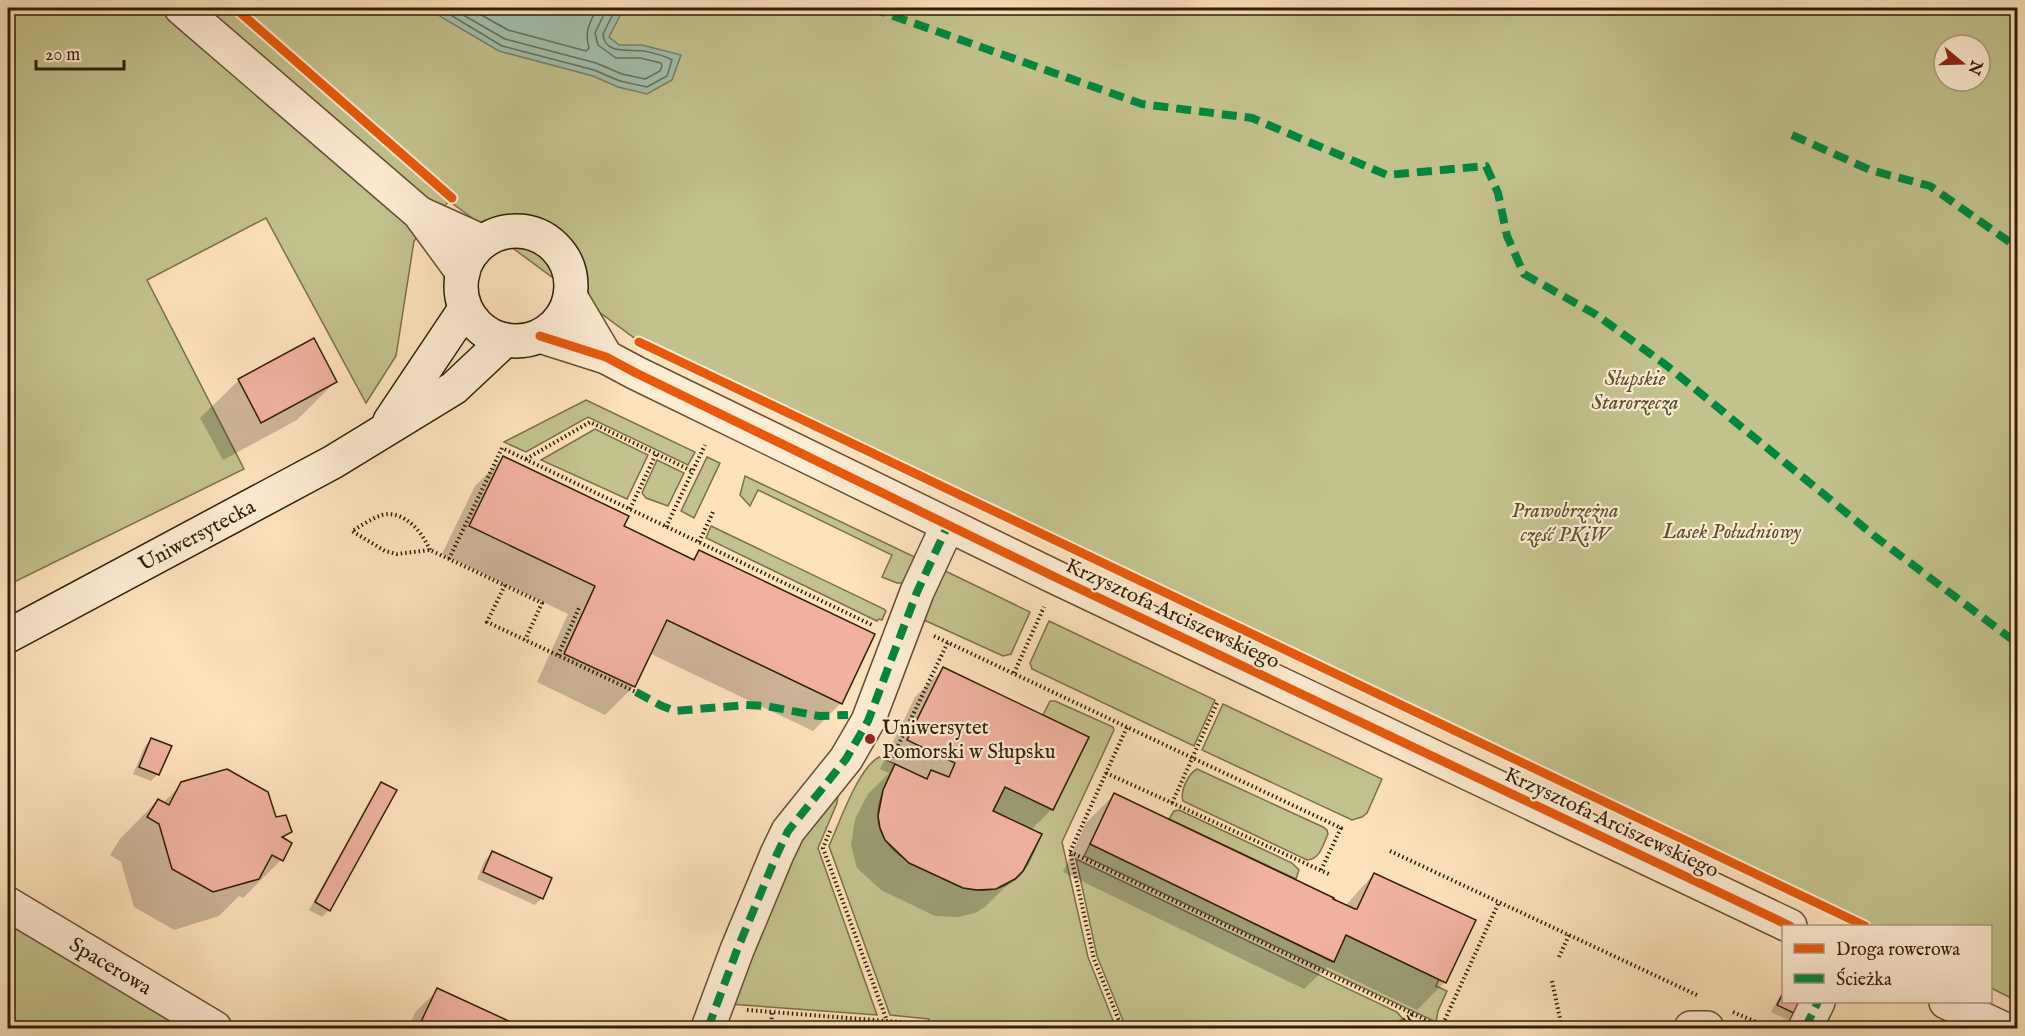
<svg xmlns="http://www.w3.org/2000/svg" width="2025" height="1036" font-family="'IM FELL English',serif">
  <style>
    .green { fill: #c3c28e; stroke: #7a7049; stroke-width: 1.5; fill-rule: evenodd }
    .water { fill: #a1bfab; stroke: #747f68; stroke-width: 1.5 }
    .shadow { fill: #0003 }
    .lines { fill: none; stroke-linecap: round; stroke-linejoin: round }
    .shore { stroke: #686e58; stroke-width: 1.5 }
    .building { fill: #f0b29e; stroke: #301e04; stroke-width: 1.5 }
    .minor-casing { stroke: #644f32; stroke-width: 36 }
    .tertiary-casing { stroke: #644f32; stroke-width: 36 }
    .secondary-casing { stroke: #301e04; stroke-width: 36 }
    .path { stroke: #301e04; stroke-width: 4; stroke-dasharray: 1.5 3; stroke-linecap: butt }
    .minor { stroke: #feecd3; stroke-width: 33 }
    .tertiary { stroke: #feecd3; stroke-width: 33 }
    .secondary { stroke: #feecd3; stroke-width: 33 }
    .quiet { stroke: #00873e; stroke-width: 8; stroke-dasharray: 15 8; stroke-linecap: butt }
    .cycleway-casing { stroke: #feecd3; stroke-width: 13 }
    .cycleway { stroke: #e8590c; stroke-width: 9 }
    .poi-dot { fill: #8f2418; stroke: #feecd3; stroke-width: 2 }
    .labels { text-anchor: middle; stroke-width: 4.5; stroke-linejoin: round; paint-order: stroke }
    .park-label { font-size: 21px; font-style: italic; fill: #5c4f2d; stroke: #feecd3 }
    .street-label { font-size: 21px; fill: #301e04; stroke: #feecd3 }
    .poi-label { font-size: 21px; fill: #301e04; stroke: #feecd3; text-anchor: start }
  </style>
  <rect width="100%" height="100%" fill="#fee2bc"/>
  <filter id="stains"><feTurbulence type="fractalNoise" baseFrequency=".00333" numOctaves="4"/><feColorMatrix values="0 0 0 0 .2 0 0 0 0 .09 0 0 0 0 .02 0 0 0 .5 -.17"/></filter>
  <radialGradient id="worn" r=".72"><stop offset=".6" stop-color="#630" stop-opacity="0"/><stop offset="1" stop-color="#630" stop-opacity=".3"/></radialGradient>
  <!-- green -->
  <g class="green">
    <path d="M 8,8 L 2017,8 L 2017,1001 L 1991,988 L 1990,926 L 1862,926 L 1381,696 L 1068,542 L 633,337 L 449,201 L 414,241 L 396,356 L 366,403 L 266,218 L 147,280 L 244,469 L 8,585 ZM 1944,45 L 1980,45 L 1980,81 L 1944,81 Z"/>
    <polygon points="586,400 695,452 688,465 588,417 526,452 504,442"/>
    <polygon points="595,429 648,455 627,499 541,460"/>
    <polygon points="707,457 720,463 694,518 681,511"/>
    <polygon points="657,460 684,473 668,506 646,498 642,493"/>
    <polygon points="745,476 925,562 905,583 897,583 882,577 892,555 758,490 750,506 740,495"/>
    <polygon points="711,526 884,609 886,611 882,620 879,619 877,621 706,538"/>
    <polygon points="937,567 1030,612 1011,654 1003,656 924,620"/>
    <polygon points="1049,621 1215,700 1194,746 1032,669 1030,663"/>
    <path d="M 1050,701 L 1055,701 L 1113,727 L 1114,730 L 1062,842 L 1088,957 L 1116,1028 L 929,1028 L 929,1019 L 890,1015 L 829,846 C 839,824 858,768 879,757 L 895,764 C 888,780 878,798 878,816 C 879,850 913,865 940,877 C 952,883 964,890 978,890 C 991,891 1003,888 1013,881 C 1028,871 1034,849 1042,834 L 993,811 L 1005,787 L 1053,810 L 1089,737 L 1043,715 Z"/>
    <polygon points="1223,704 1382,779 1367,813 1362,817 1352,820 1202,750"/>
    <path d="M 1197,769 L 1323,827 L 1327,830 L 1328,834 C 1323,844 1320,860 1307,860 L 1183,801 C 1180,791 1188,774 1197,769 Z"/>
    <polygon points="838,795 837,803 818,848 877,1015 729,1004 787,855"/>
    <polygon points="1179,810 1292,863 1299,870 1296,879 1169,819 1174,811"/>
    <polygon points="1090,844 1333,962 1346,935 1439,979 1436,986 1447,991 1438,1011 1436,1022 1084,856"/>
    <polygon points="1076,859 1397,1012 1403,1019 1389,1028 1126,1028 1097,956"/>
    <polygon points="8,924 187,1028 8,1028"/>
  </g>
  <!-- water -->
  <polygon class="water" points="430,8 624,8 609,37 619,45 642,45 681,55 672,80 647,94 618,87 593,76 499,51 441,17"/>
  <!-- shadow -->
  <g class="shadow">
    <polygon points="239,380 335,382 297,420 223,460 200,418"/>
    <polygon points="503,458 622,527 691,560 699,552 841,703 813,731 649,653 633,687 605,715 537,682 568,614 442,554 475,486"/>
    <polygon points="943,669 1052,809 1031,830 1014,878 985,907 975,913 958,917 935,916 881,890 857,868 851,845 855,819 868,794 889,773 880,769 915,697"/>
    <polygon points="152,739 158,774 151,781 133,774 145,746"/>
    <polygon points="182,784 275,819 290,832 283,839 281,860 243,898 239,896 219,916 174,930 134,907 121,862 110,855 120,839 158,800 163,803"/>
    <polygon points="382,784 329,910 322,917 309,910 375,791"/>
    <polygon points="1114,795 1345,906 1374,874 1445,982 1417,1010 1327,967 1304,989 1063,872 1086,823"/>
    <polygon points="492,853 542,898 535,905 477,879 485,860"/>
    <polygon points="1784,989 1784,1002 1800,1002 1795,1013 1788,1020 1771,1012"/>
    <polygon points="438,990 520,1028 408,1028 416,1011"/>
  </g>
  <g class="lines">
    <!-- shore -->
    <g class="shore">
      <path d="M 439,8 L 502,46 L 594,70 L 620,81 L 647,87 L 667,76 L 672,60 C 664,55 653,53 644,51 C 630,49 604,55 603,34 L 616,8"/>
      <polyline points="451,8 505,39 596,63 622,74 645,79 660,71 662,66 661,63 640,58 616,58 598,45 595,33 607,8"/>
      <path d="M 469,8 L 508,30 L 586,51 L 589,48 C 584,32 590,22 597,8"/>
    </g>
  </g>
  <!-- building -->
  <g class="building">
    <polygon points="314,338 337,382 261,423 238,379"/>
    <polygon points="503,456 629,516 624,526 694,560 699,550 875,634 842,704 667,620 635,687 564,654 595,586 469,526"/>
    <polygon points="943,667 1089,737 1053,810 1005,787 993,811 1042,834 1023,871 1015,879 996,889 977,890 963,888 909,863 885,840 880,828 878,816 883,790 895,764 927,779 931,770 949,777 955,763 907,740"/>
    <polygon points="151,738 172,746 159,775 139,767"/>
    <polygon points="227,769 268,792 276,817 286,815 292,832 282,837 292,843 283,861 272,855 259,879 213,892 172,869 159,824 147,817 158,799 169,805 181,782"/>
    <polygon points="381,782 397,790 330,911 315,902"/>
    <polygon points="1114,793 1334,898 1333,899 1355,909 1357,909 1374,873 1476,920 1446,983 1346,935 1334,962 1090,844"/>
    <polygon points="492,851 552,878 543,899 483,872"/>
    <polygon points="437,988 524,1028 418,1028"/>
    <polygon points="1784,991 1784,1002 1802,1002 1796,1014 1777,1005"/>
  </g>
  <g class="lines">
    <defs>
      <g id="minor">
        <path id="s1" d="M 8,904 L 215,1028"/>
        <polyline points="708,1028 737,950 777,854 788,831 846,759 868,721 917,592 948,525"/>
        <polyline points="1691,1028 1707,1028"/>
        <polyline points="1805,1028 1818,1002"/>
      </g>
      <g id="tertiary">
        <polyline points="181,8 419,213 463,273"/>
        <polyline points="421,214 483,242"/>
        <polyline points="570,296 606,357"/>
        <polyline points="540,336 606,357 636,373 1057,578 1790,926"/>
        <polyline points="1946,1002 2002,1028"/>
      </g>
      <g id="secondary">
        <circle cx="516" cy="286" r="55"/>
        <polyline points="390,421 465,309"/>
        <path id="s2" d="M 8,636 L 333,462 L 454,388 L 505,340"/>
      </g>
    </defs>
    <!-- minor casing -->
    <use href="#minor" class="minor-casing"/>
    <!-- tertiary casing -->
    <use href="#tertiary" class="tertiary-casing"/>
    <!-- secondary casing -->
    <use href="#secondary" class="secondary-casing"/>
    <!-- path -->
    <g class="path">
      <polyline points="526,459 590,422 692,471"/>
      <polyline points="630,509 656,454"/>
      <polyline points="666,527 705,445"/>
      <polyline points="699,542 714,510"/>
      <path d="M 430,550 C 422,532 405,510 382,515 C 372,518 361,526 352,531 L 385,551 L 397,554 L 430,550 L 542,603 L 525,640"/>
      <polyline points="449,559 502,448 872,625"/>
      <polyline points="505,585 487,622 636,692"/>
      <polyline points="934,636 1341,828 1321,870"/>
      <polyline points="558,655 579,608"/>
      <polyline points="1014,673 1044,607"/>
      <polyline points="884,755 892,758 948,642"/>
      <polyline points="1106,773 1331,875"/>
      <polyline points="1172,803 1218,701"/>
      <polyline points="830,831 823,848 887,1021"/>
      <polyline points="1390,851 1699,996"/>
      <polyline points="1070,852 1443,1028"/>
      <polyline points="1559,957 1569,935"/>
      <polyline points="1552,981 1562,1028"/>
      <polyline points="747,1010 924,1024 924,1028"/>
      <polyline points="1733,1012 1770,1028"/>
      <polyline points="771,1028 772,1012"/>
      <polyline points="1122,1028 1094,959 1070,852 1127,727"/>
      <polyline points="1393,1028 1412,1014"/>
      <polyline points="1405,1028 1412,1015"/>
      <polyline points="1441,1028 1499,902"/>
    </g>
    <!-- minor -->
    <use href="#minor" class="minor"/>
    <!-- tertiary -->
    <use href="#tertiary" class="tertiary"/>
    <!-- secondary -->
    <use href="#secondary" class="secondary"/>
    <!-- quiet -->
    <g class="quiet">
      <polyline points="871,8 1142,104 1252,118 1387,175 1486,166 1498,193 1507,236 1524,274 1595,314 1666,365 1877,538 2018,644"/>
      <polyline points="1792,135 1870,170 1930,186 2018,248"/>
      <polyline points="636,692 662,706 675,711 746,705 766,706 819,716 848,715"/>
      <polyline points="708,1028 737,950 777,854 788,831 846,759 868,721 917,592 948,525"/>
      <polyline points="1691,1028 1707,1028"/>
      <polyline points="1805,1028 1818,1002"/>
    </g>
    <defs>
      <g id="cycleway">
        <polyline points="235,8 452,198"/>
        <polyline points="540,336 606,357 636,373 1057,578 1790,926"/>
        <polyline points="639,342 1865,926"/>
      </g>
    </defs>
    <!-- cycleway casing -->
    <use href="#cycleway" class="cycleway-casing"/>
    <!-- cycleway -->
    <use href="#cycleway" class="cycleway"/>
  </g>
  <!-- markers -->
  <circle class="poi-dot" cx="870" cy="739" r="6"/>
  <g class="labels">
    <!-- park labels -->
    <g class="park-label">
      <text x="1635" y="385">Słupskie<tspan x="1635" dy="24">Starorzecza</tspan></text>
      <text x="1565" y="517">Prawobrzeżna<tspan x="1565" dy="24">część PKiW</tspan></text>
      <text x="1732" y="538">Lasek Południowy</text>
    </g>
    <!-- street labels -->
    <g class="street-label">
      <text dy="7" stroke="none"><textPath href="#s2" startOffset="214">Uniwersytecka</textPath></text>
      <text transform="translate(1173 613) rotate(25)" y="7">Krzysztofa Arciszewskiego</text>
      <text transform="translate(1612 822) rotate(25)" y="7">Krzysztofa Arciszewskiego</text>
      <text dy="7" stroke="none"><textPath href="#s1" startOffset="120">Spacerowa</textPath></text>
    </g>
    <!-- poi labels -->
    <g class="poi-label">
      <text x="882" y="734">Uniwersytet<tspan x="882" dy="24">Pomorski w Słupsku</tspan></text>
    </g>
  </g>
  <!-- margin -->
  <rect width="2025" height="1036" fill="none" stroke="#fee2bc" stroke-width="30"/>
  <rect x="9" y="9" width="2007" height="1018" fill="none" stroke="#301e04" stroke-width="3"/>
  <rect x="15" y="15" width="1995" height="1006" fill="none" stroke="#301e04" stroke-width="1.5"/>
  <!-- legend -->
  <rect x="1782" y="925" width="210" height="78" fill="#feecd3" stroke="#ac9a80" stroke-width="1.5"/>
  <rect x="1794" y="944" width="30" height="9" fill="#e8590c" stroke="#ac9a80" stroke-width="1.5"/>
  <text x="1836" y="955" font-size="18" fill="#301e04">Droga rowerowa</text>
  <rect x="1794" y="974" width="30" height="9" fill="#00873e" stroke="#ac9a80" stroke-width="1.5"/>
  <text x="1836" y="985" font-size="18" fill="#301e04">Ścieżka</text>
  <!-- north arrow -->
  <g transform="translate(1962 63) rotate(109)"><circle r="28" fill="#feecd3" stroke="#ac9a80" stroke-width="1.5"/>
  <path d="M0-4.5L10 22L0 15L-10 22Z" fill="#8f2418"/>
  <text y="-9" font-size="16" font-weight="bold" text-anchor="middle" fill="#301e04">N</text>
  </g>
  <!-- scale -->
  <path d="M36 60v9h88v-9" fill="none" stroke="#301e04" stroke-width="3"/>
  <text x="45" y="60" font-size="18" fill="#301e04" stroke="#feecd3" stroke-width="4.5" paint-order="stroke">20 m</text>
  <rect width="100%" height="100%" filter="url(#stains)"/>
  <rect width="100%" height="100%" fill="url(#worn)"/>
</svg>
